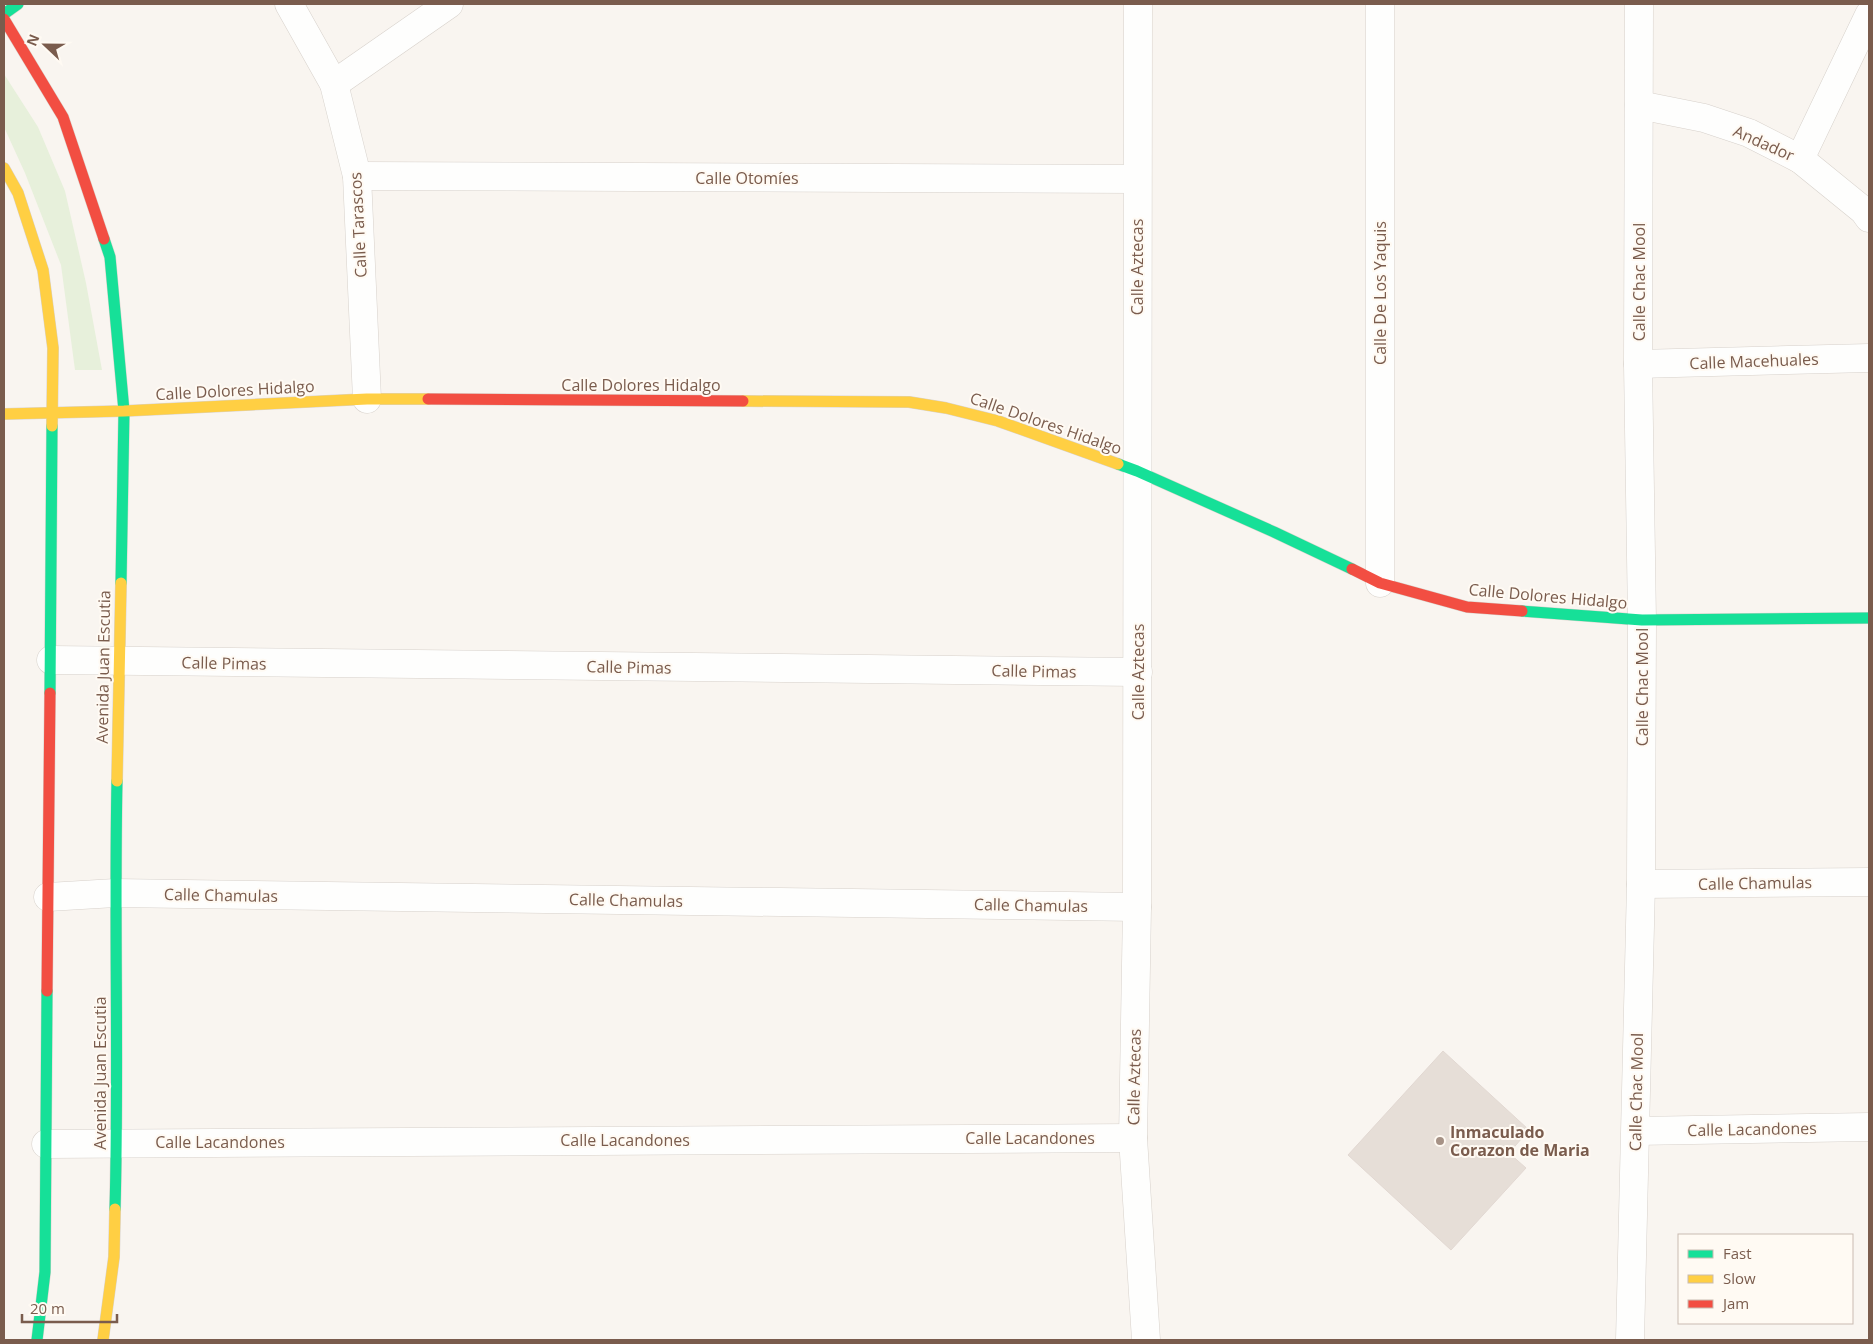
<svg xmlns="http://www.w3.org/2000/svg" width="1873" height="1344" font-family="'Open Sans',sans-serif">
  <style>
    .green { fill: #e7f0db }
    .building { fill: #e6ded7; stroke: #e2d8d2 }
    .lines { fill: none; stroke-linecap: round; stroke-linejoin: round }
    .street-casing { stroke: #d7d1cb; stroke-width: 29 }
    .fast-casing { stroke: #d9d2cb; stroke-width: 12 }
    .slow-casing { stroke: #d9d2cb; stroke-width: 12 }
    .jam-casing { stroke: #d9d2cb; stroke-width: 12 }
    .street { stroke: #fefefd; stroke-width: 28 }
    .fast { stroke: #16e098; stroke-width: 11 }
    .slow { stroke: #ffcf43; stroke-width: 11 }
    .jam { stroke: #f24e42; stroke-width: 11 }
    .poi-dot { fill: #a69286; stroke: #fffaf3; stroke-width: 2 }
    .labels { text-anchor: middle; stroke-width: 4; stroke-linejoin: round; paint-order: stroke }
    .street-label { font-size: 16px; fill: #7a5c4d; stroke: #fffaf3 }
    .poi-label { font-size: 16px; font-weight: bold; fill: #7a5c4d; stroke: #fffaf3; text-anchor: start }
  </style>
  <rect width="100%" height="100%" fill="#f9f5f0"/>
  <!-- green -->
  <polygon class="green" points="4,74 38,127 65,191 86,283 102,370 75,370 61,265 25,173 4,127"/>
  <!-- building -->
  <polygon class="building" points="1443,1051 1529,1130 1509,1153 1526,1168 1451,1250 1348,1155"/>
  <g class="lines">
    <defs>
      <g id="street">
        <polyline points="289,4 334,84 357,176 367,399"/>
        <polyline points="1138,4 1137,907 1133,1138 1146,1340"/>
        <polyline points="334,84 449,4"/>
        <polyline points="1639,105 1704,118 1749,133 1800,159 1864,211 1869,218"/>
        <polyline points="1800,159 1869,15"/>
        <polyline points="357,176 1137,179"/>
        <polyline points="1638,364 1869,358"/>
        <polyline points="1380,583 1380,4"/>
        <polyline points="51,660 1138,672"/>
        <polyline points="1641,884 1869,882"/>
        <polyline points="48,897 115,893 1137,907"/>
        <polyline points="1636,1131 1869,1127"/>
        <polyline points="46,1144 1133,1138"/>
        <polyline points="1630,1340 1641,884 1642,620 1638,364 1639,4"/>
      </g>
      <g id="fast">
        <polyline points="4,14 18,4"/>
        <polyline points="104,239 110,257 124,411 121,583"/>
        <polyline points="1118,464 1137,471 1274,532 1352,569"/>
        <polyline points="1522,611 1642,620 1869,618"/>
        <polyline points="50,693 52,426"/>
        <path d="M 115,1209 C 119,1066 114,923 117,781"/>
        <polyline points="37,1340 45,1272 47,991"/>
      </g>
      <g id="slow">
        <polyline points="4,168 18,193 43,270 53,348 52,426"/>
        <polyline points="743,401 909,402 946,408 998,421 1118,464"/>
        <polyline points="4,414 124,411 367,399 428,399"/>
        <polyline points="117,781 121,583"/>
        <polyline points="103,1340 114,1257 115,1209"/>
      </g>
      <g id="jam">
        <polyline points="4,19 63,117 104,239"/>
        <polyline points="428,399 743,401"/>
        <polyline points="1352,569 1380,583 1467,607 1522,611"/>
        <polyline points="47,991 50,693"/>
      </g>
    </defs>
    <!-- street casing -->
    <use href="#street" class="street-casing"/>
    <!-- fast casing -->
    <use href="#fast" class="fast-casing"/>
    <!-- slow casing -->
    <use href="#slow" class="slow-casing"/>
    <!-- jam casing -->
    <use href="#jam" class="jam-casing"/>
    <!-- street -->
    <use href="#street" class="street"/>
    <!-- fast -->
    <use href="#fast" class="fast"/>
    <!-- slow -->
    <use href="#slow" class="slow"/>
    <!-- jam -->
    <use href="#jam" class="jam"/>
  </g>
  <!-- markers -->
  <circle class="poi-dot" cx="1440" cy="1141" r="5"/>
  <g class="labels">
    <!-- street labels -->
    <g class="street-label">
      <text transform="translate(1764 143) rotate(24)" y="6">Andador</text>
      <text x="747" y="184">Calle Otomíes</text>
      <text transform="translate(358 225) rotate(-93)" y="6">Calle Tarascos</text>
      <text transform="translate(1137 267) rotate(-90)" y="6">Calle Aztecas</text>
      <text transform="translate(1639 282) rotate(-90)" y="6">Calle Chac Mool</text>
      <text transform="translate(1380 293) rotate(-90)" y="6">Calle De Los Yaquis</text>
      <text transform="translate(1754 361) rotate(-2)" y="6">Calle Macehuales</text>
      <text x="641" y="391">Calle Dolores Hidalgo</text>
      <text transform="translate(235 390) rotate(-3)" y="6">Calle Dolores Hidalgo</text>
      <text transform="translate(1046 423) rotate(19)" y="6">Calle Dolores Hidalgo</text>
      <text transform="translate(1548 596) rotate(5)" y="6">Calle Dolores Hidalgo</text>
      <text transform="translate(224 663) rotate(1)" y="6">Calle Pimas</text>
      <text transform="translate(103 667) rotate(-89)" y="6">Avenida Juan Escutia</text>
      <text transform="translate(629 667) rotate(1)" y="6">Calle Pimas</text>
      <text transform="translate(1034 671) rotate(1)" y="6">Calle Pimas</text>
      <text transform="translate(1138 672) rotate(-90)" y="6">Calle Aztecas</text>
      <text transform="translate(1642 687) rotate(-90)" y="6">Calle Chac Mool</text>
      <text transform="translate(1755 883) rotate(-1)" y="6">Calle Chamulas</text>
      <text transform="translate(221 895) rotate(1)" y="6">Calle Chamulas</text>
      <text transform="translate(626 900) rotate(1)" y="6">Calle Chamulas</text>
      <text transform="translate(1031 905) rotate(1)" y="6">Calle Chamulas</text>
      <text transform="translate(100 1073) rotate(-90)" y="6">Avenida Juan Escutia</text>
      <text transform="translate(1134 1077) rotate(-89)" y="6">Calle Aztecas</text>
      <text transform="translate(1636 1092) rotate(-89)" y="6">Calle Chac Mool</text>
      <text transform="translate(1752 1129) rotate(-1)" y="6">Calle Lacandones</text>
      <text x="1030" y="1144">Calle Lacandones</text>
      <text x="625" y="1146">Calle Lacandones</text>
      <text x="220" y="1148">Calle Lacandones</text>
    </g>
    <!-- poi labels -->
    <g class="poi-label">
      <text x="1450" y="1138">Inmaculado<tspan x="1450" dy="18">Corazon de Maria</tspan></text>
    </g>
  </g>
  <!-- border -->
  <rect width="1873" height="1344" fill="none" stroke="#7a5c4d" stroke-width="10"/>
  <!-- legend -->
  <rect x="1678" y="1234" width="175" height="90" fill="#fffaf3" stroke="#cabbb1"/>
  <rect x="1688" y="1250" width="25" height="8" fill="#16e098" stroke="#cabbb1"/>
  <text x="1723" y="1259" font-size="15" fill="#7a5c4d">Fast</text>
  <rect x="1688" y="1275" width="25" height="8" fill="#ffcf43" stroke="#cabbb1"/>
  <text x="1723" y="1284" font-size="15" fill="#7a5c4d">Slow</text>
  <rect x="1688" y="1300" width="25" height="8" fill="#f24e42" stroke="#cabbb1"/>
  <text x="1723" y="1309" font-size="15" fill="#7a5c4d">Jam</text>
  <!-- north arrow -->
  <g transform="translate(45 45) rotate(292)" stroke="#fffaf3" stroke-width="4" paint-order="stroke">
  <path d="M0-4L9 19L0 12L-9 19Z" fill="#7a5c4d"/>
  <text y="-8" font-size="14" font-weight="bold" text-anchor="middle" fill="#7a5c4d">N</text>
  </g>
  <!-- scale -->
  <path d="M22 1314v8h95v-8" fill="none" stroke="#7a5c4d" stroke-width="2.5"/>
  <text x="30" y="1314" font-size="15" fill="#7a5c4d" stroke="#fffaf3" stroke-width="4" paint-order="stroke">20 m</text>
</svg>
